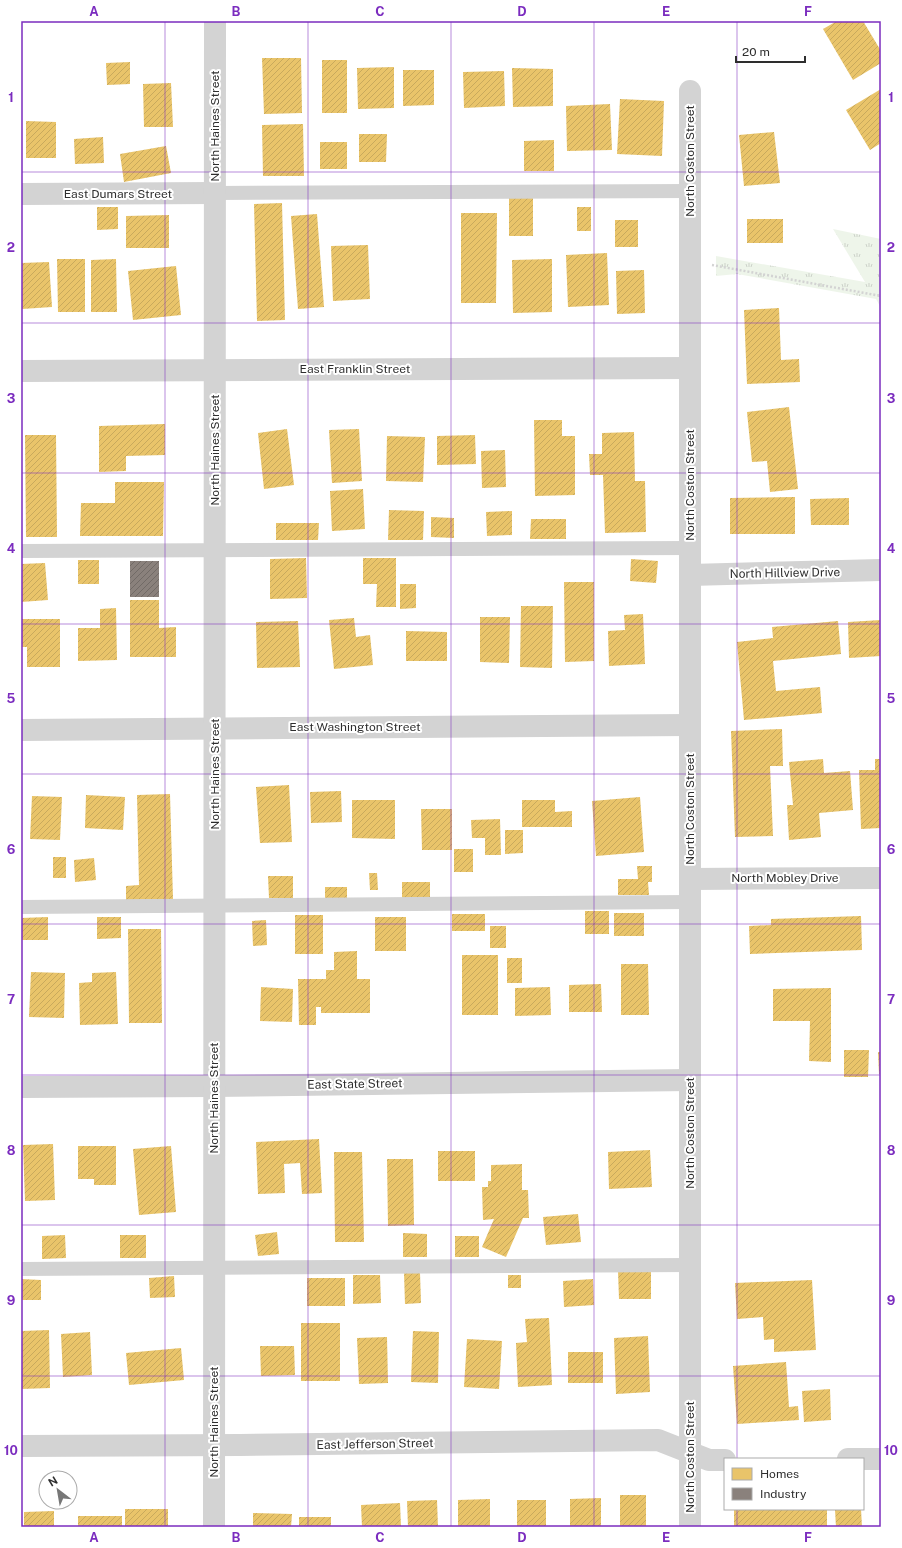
<svg xmlns="http://www.w3.org/2000/svg" width="902" height="1548" font-family="'Public Sans',sans-serif">
  <style>
    .grass { fill: url(#grass-tufts) }
    .homes { fill: url(#homes-hatch) }
    .industry { fill: url(#industry-hatch) }
    .lines { fill: none; stroke-linecap: round; stroke-linejoin: round }
    .path { stroke: #d3d3d3; stroke-width: 2.5; stroke-dasharray: 2 2; stroke-linecap: butt }
    .lane { stroke: #d3d3d3; stroke-width: 14 }
    .street { stroke: #d3d3d3; stroke-width: 22 }
    .grid { fill: none; stroke: #7b2cbf; stroke-width: 1; stroke-opacity: 0.55 }
    .labels { text-anchor: middle; stroke-width: 4; stroke-linejoin: round; paint-order: stroke }
    .street-label { font-size: 12px; fill: #2e2e2e; stroke: #fff }
    .neatline { fill: none; stroke: #7b2cbf; stroke-width: 1.5 }
    .grid-label { font-size: 13px; text-anchor: middle; font-weight: bold; fill: #7b2cbf }
  </style>
  <defs>
    <pattern id="grass-tufts" width="24" height="20" patternUnits="userSpaceOnUse"><rect width="24" height="20" fill="#eef5ea"/><path d="M3 7l-1-3M5 7V3M7 7l1-3M15 17l-1-3M17 17v-4M19 17l1-3" fill="none" stroke="#ccd2c9"/></pattern>
    <pattern id="homes-hatch" width="6" height="6" patternUnits="userSpaceOnUse"><rect width="6" height="6" fill="#e9c46a"/><path d="M-1 1l2-2M0 6l6-6M5 7l2-2" fill="none" stroke="#c8a95c"/></pattern>
    <pattern id="industry-hatch" width="6" height="6" patternUnits="userSpaceOnUse"><rect width="6" height="6" fill="#8a817c"/><path d="M-1 1l2-2M0 6l6-6M5 7l2-2" fill="none" stroke="#716a66"/></pattern>
  </defs>
  <rect width="100%" height="100%" fill="#fff"/>
  <!-- grass -->
  <polygon class="grass" points="833,229 881,239 881,308 876,299 737,274 716,276 716,256 865,282"/>
  <!-- homes -->
  <g class="homes">
    <polygon points="837,21 863,21 881,51 881,63 853,80 823,29"/>
    <polygon points="262,58 301,58 302,113 264,114"/>
    <rect x="322" y="60" width="25" height="53"/>
    <polygon points="130,62 130,84 107,85 106,63"/>
    <polygon points="394,67 394,108 358,109 357,68"/>
    <polygon points="512,68 553,69 553,106 513,107"/>
    <polygon points="403,70 434,70 434,105 403,106"/>
    <polygon points="504,71 505,106 464,108 463,72"/>
    <polygon points="171,83 173,127 144,127 143,84"/>
    <polygon points="881,89 881,143 870,150 846,110"/>
    <polygon points="620,99 664,101 662,156 617,154"/>
    <polygon points="610,104 612,150 567,151 566,106"/>
    <polygon points="26,121 56,122 56,158 26,158"/>
    <polygon points="303,124 304,176 263,176 262,125"/>
    <polygon points="774,132 780,183 744,186 739,135"/>
    <polygon points="359,134 387,134 386,162 359,162"/>
    <polygon points="103,137 104,163 75,164 74,139"/>
    <polygon points="554,140 554,171 524,171 524,141"/>
    <rect x="320" y="142" width="27" height="27"/>
    <polygon points="166,146 171,173 124,182 120,154"/>
    <rect x="509" y="198" width="24" height="38"/>
    <polygon points="282,203 285,320 257,321 254,204"/>
    <polygon points="97,207 118,207 118,229 97,230"/>
    <rect x="577" y="207" width="14" height="24"/>
    <polygon points="461,213 497,213 496,303 461,303"/>
    <polygon points="317,214 324,307 298,309 291,216"/>
    <polygon points="169,215 169,248 126,248 126,216"/>
    <rect x="747" y="219" width="36" height="24"/>
    <rect x="615" y="220" width="23" height="27"/>
    <polygon points="368,245 370,299 333,301 331,246"/>
    <polygon points="607,253 609,305 568,307 566,255"/>
    <polygon points="57,259 85,259 85,312 58,312"/>
    <polygon points="116,259 117,312 91,312 91,260"/>
    <polygon points="552,259 552,312 513,313 512,260"/>
    <polygon points="49,262 52,307 22,309 21,263"/>
    <polygon points="176,266 181,315 133,320 128,271"/>
    <polygon points="644,270 645,313 617,314 616,271"/>
    <polygon points="779,308 781,360 799,359 800,382 747,384 744,310"/>
    <polygon points="789,407 798,489 770,492 767,461 752,462 747,412"/>
    <polygon points="534,420 562,420 562,436 575,436 575,495 535,496"/>
    <polygon points="165,424 165,455 126,456 126,471 99,472 99,426"/>
    <polygon points="287,429 294,485 264,489 258,433"/>
    <polygon points="359,429 362,481 332,483 329,430"/>
    <polygon points="634,432 635,481 645,481 646,532 605,533 603,475 590,475 589,454 602,454 602,433"/>
    <polygon points="25,435 56,435 57,537 26,537"/>
    <polygon points="475,435 476,464 437,465 437,436"/>
    <polygon points="387,436 425,437 423,482 386,481"/>
    <polygon points="505,450 506,487 482,488 481,451"/>
    <polygon points="115,482 164,482 163,536 80,536 81,503 115,503"/>
    <polygon points="363,489 365,529 332,531 330,491"/>
    <polygon points="795,497 795,534 730,534 730,498"/>
    <polygon points="849,498 849,525 811,525 810,499"/>
    <polygon points="389,510 424,511 423,540 388,540"/>
    <polygon points="512,511 512,535 487,536 486,512"/>
    <polygon points="431,517 454,518 454,538 431,537"/>
    <polygon points="531,519 566,519 566,539 530,539"/>
    <polygon points="276,523 319,523 318,540 276,540"/>
    <polygon points="306,558 307,598 270,599 270,559"/>
    <polygon points="363,558 396,558 396,607 376,607 377,584 363,584"/>
    <polygon points="631,559 658,561 656,583 630,581"/>
    <rect x="78" y="560" width="21" height="24"/>
    <polygon points="45,563 48,600 21,602 21,564"/>
    <polygon points="564,582 594,582 594,661 565,662"/>
    <polygon points="400,584 416,584 416,608 400,609"/>
    <polygon points="130,600 159,600 159,628 176,627 176,657 130,657"/>
    <polygon points="521,606 553,606 552,668 520,667"/>
    <polygon points="116,608 117,660 78,661 78,628 100,628 100,609"/>
    <polygon points="643,614 645,664 609,666 608,631 625,630 624,615"/>
    <polygon points="480,617 510,617 509,663 480,662"/>
    <polygon points="354,618 356,637 370,635 373,665 334,669 329,620"/>
    <polygon points="21,619 60,619 60,667 27,667 27,647 21,647"/>
    <polygon points="881,620 881,656 849,658 848,622"/>
    <polygon points="298,621 300,667 257,668 256,622"/>
    <polygon points="838,621 841,654 773,661 776,691 820,687 822,713 744,720 737,642 773,638 772,627"/>
    <polygon points="406,631 447,632 447,661 406,661"/>
    <polygon points="782,729 783,766 770,766 773,836 735,837 731,731"/>
    <polygon points="823,759 824,773 850,771 853,810 819,813 821,837 789,840 787,805 793,805 789,762"/>
    <polygon points="875,759 881,759 881,828 861,829 859,770 875,770"/>
    <polygon points="289,785 292,842 260,843 256,787"/>
    <polygon points="341,791 342,822 311,823 310,792"/>
    <polygon points="170,794 173,899 126,900 126,886 139,885 137,795"/>
    <polygon points="86,795 125,797 123,830 85,828"/>
    <polygon points="32,796 62,797 60,840 30,839"/>
    <polygon points="640,797 644,852 596,856 592,801"/>
    <polygon points="352,800 395,800 395,839 352,838"/>
    <polygon points="522,800 555,800 555,812 572,811 572,827 522,827"/>
    <polygon points="421,809 452,809 452,850 422,850"/>
    <polygon points="500,819 501,855 485,855 485,838 472,838 471,820"/>
    <polygon points="505,830 523,830 523,853 505,854"/>
    <rect x="454" y="849" width="19" height="23"/>
    <rect x="53" y="857" width="13" height="21"/>
    <polygon points="94,858 96,880 75,882 74,860"/>
    <polygon points="637,866 652,866 652,882 648,882 649,895 618,895 618,879 638,879"/>
    <polygon points="369,873 377,873 378,890 370,890"/>
    <polygon points="268,876 293,876 293,898 269,898"/>
    <rect x="402" y="882" width="28" height="17"/>
    <polygon points="325,887 347,887 347,899 325,900"/>
    <rect x="585" y="911" width="24" height="23"/>
    <rect x="614" y="913" width="30" height="23"/>
    <rect x="452" y="914" width="33" height="17"/>
    <rect x="295" y="915" width="28" height="39"/>
    <polygon points="861,916 862,950 750,954 749,926 771,925 771,919"/>
    <polygon points="48,917 48,940 21,940 21,918"/>
    <polygon points="97,917 121,917 121,938 97,939"/>
    <rect x="375" y="917" width="31" height="34"/>
    <polygon points="266,920 267,945 253,946 252,921"/>
    <rect x="490" y="926" width="16" height="22"/>
    <polygon points="128,929 161,929 162,1023 129,1023"/>
    <polygon points="357,951 357,979 370,979 370,1013 321,1013 321,1007 316,1007 316,1025 299,1025 298,979 326,979 326,970 334,970 334,952"/>
    <rect x="462" y="955" width="36" height="60"/>
    <rect x="507" y="958" width="15" height="25"/>
    <polygon points="621,964 648,964 649,1015 621,1015"/>
    <polygon points="31,972 65,973 64,1018 29,1017"/>
    <polygon points="116,972 118,1024 80,1025 79,983 92,982 92,973"/>
    <polygon points="601,984 602,1012 569,1012 569,985"/>
    <polygon points="261,987 293,989 292,1022 260,1021"/>
    <polygon points="550,987 551,1015 515,1016 515,988"/>
    <polygon points="831,988 831,1062 809,1061 810,1021 773,1021 773,989"/>
    <polygon points="844,1050 869,1050 868,1077 844,1077"/>
    <polygon points="878,1052 881,1052 881,1074 879,1074"/>
    <polygon points="319,1139 322,1193 302,1194 300,1163 284,1164 285,1193 258,1194 256,1142"/>
    <polygon points="53,1144 55,1200 25,1201 23,1145"/>
    <polygon points="78,1146 116,1146 116,1185 94,1185 94,1179 78,1179"/>
    <polygon points="171,1146 176,1212 139,1215 133,1149"/>
    <polygon points="650,1150 652,1187 609,1189 608,1152"/>
    <rect x="438" y="1151" width="37" height="30"/>
    <polygon points="334,1152 362,1152 364,1242 335,1242"/>
    <polygon points="387,1159 413,1159 414,1225 388,1226"/>
    <polygon points="522,1164 522,1190 528,1190 529,1218 523,1218 506,1257 482,1247 494,1219 483,1220 482,1187 488,1187 488,1181 491,1181 491,1165"/>
    <polygon points="578,1214 581,1242 546,1245 543,1217"/>
    <polygon points="277,1232 279,1254 258,1256 255,1235"/>
    <polygon points="403,1233 427,1234 427,1257 403,1257"/>
    <polygon points="65,1235 66,1258 42,1259 42,1236"/>
    <rect x="120" y="1235" width="26" height="23"/>
    <rect x="455" y="1236" width="24" height="21"/>
    <polygon points="618,1271 651,1271 651,1299 619,1299"/>
    <polygon points="404,1273 420,1273 421,1303 405,1304"/>
    <polygon points="353,1275 380,1275 381,1303 353,1304"/>
    <rect x="508" y="1275" width="13" height="13"/>
    <polygon points="174,1276 175,1297 150,1298 149,1278"/>
    <rect x="307" y="1278" width="38" height="28"/>
    <polygon points="21,1279 41,1280 41,1300 21,1300"/>
    <polygon points="593,1279 594,1305 564,1307 563,1281"/>
    <polygon points="812,1280 816,1350 774,1352 774,1339 764,1340 763,1317 737,1319 735,1283"/>
    <polygon points="549,1318 552,1385 518,1387 516,1343 527,1342 525,1319"/>
    <rect x="301" y="1323" width="39" height="58"/>
    <polygon points="49,1330 50,1388 21,1389 21,1331"/>
    <polygon points="413,1331 439,1332 438,1383 411,1382"/>
    <polygon points="90,1332 92,1375 63,1377 61,1334"/>
    <polygon points="648,1336 650,1392 616,1394 614,1338"/>
    <polygon points="387,1337 388,1383 359,1384 357,1338"/>
    <polygon points="467,1339 502,1341 499,1389 464,1387"/>
    <polygon points="260,1346 294,1346 295,1375 261,1376"/>
    <polygon points="181,1348 184,1380 129,1385 126,1353"/>
    <rect x="568" y="1352" width="35" height="31"/>
    <polygon points="786,1362 789,1407 798,1406 799,1420 737,1424 733,1366"/>
    <polygon points="830,1389 831,1420 804,1422 802,1391"/>
    <rect x="620" y="1495" width="26" height="32"/>
    <polygon points="601,1498 601,1527 570,1527 570,1499"/>
    <polygon points="490,1499 490,1527 458,1527 458,1500"/>
    <polygon points="437,1500 438,1527 408,1527 407,1501"/>
    <rect x="517" y="1500" width="29" height="27"/>
    <polygon points="400,1503 401,1527 362,1527 361,1505"/>
    <rect x="125" y="1509" width="43" height="18"/>
    <rect x="734" y="1509" width="93" height="18"/>
    <polygon points="861,1509 862,1527 836,1527 835,1510"/>
    <polygon points="54,1511 54,1527 24,1527 24,1512"/>
    <polygon points="253,1513 292,1514 291,1527 253,1527"/>
    <rect x="78" y="1516" width="44" height="11"/>
    <rect x="299" y="1517" width="32" height="10"/>
  </g>
  <!-- industry -->
  <rect class="industry" x="130" y="561" width="29" height="36"/>
  <g class="lines">
    <!-- path -->
    <polyline class="path" points="712,265 881,296"/>
    <!-- lane -->
    <g class="lane">
      <polyline points="215,193 690,191"/>
      <polyline points="21,551 690,548"/>
      <polyline points="21,907 690,902"/>
      <polyline points="21,1269 690,1265"/>
    </g>
    <!-- street -->
    <g class="street">
      <polyline points="21,194 215,193"/>
      <polyline points="21,371 690,368"/>
      <polyline points="690,575 881,570"/>
      <polyline points="21,730 690,725"/>
      <polyline points="690,879 881,878"/>
      <polyline points="21,1087 214,1086 690,1080"/>
      <polyline points="21,1446 240,1445 658,1440 709,1460 725,1460"/>
      <polyline points="848,1459 881,1459"/>
      <polyline points="214,1527 215,21"/>
      <polyline points="690,1527 690,91"/>
    </g>
  </g>
  <!-- grid -->
  <path class="grid" d="M 165,21 L 165,1527M 308,21 L 308,1527M 451,21 L 451,1527M 594,21 L 594,1527M 737,21 L 737,1459M 21,172 L 881,172M 21,323 L 881,323M 21,473 L 881,473M 21,624 L 881,624M 21,774 L 881,774M 21,924 L 881,924M 21,1075 L 881,1075M 21,1225 L 881,1225M 21,1376 L 881,1376M 737,1509 L 737,1527"/>
  <g class="labels">
    <!-- street labels -->
    <g class="street-label">
      <text transform="translate(215 126) rotate(-90)" y="4">North Haines Street</text>
      <text transform="translate(690 161) rotate(-90)" y="4">North Coston Street</text>
      <text x="118" y="198">East Dumars Street</text>
      <text x="355" y="373">East Franklin Street</text>
      <text transform="translate(215 450) rotate(-90)" y="4">North Haines Street</text>
      <text transform="translate(690 485) rotate(-90)" y="4">North Coston Street</text>
      <text transform="translate(785 573) rotate(-1)" y="4">North Hillview Drive</text>
      <text x="355" y="731">East Washington Street</text>
      <text transform="translate(215 774) rotate(-90)" y="4">North Haines Street</text>
      <text transform="translate(690 809) rotate(-90)" y="4">North Coston Street</text>
      <text x="785" y="882">North Mobley Drive</text>
      <text transform="translate(355 1084) rotate(-1)" y="4">East State Street</text>
      <text transform="translate(214 1098) rotate(-90)" y="4">North Haines Street</text>
      <text transform="translate(690 1133) rotate(-90)" y="4">North Coston Street</text>
      <text transform="translate(214 1422) rotate(-90)" y="4">North Haines Street</text>
      <text transform="translate(375 1444) rotate(-1)" y="4">East Jefferson Street</text>
      <text transform="translate(690 1457) rotate(-90)" y="4">North Coston Street</text>
    </g>
  </g>
  <!-- border -->
  <rect width="902" height="1548" fill="none" stroke="#ffffff" stroke-width="44"/>
  <!-- legend -->
  <rect x="724" y="1458" width="140" height="52" fill="#ffffff" stroke="#ababab"/>
  <rect x="732" y="1468" width="20" height="12" fill="#e9c46a" stroke="#ababab"/>
  <text x="760" y="1478" font-size="12" fill="#2e2e2e">Homes</text>
  <rect x="732" y="1488" width="20" height="12" fill="#8a817c" stroke="#ababab"/>
  <text x="760" y="1498" font-size="12" fill="#2e2e2e">Industry</text>
  <!-- north arrow -->
  <g transform="translate(58 1490) rotate(329)"><circle r="19" fill="#ffffff" stroke="#ababab"/>
  <path d="M0-3L7 15L0 10L-7 15Z" fill="#777777"/>
  <text y="-6" font-size="11" font-weight="bold" text-anchor="middle" fill="#2e2e2e">N</text>
  </g>
  <!-- scale -->
  <path d="M736 56v6h69v-6" fill="none" stroke="#2e2e2e" stroke-width="2"/>
  <text x="742" y="56" font-size="12" fill="#2e2e2e" stroke="#ffffff" stroke-width="3" paint-order="stroke">20 m</text>
  <rect x="22" y="22" width="858" height="1504" class="neatline"/>
  <g class="grid-label">
    <text x="94" y="16">A</text>
    <text x="236" y="16">B</text>
    <text x="380" y="16">C</text>
    <text x="522" y="16">D</text>
    <text x="666" y="16">E</text>
    <text x="808" y="16">F</text>
    <text x="11" y="102">1</text>
    <text x="891" y="102">1</text>
    <text x="11" y="252">2</text>
    <text x="891" y="252">2</text>
    <text x="11" y="403">3</text>
    <text x="891" y="403">3</text>
    <text x="11" y="553">4</text>
    <text x="891" y="553">4</text>
    <text x="11" y="703">5</text>
    <text x="891" y="703">5</text>
    <text x="11" y="854">6</text>
    <text x="891" y="854">6</text>
    <text x="11" y="1004">7</text>
    <text x="891" y="1004">7</text>
    <text x="11" y="1155">8</text>
    <text x="891" y="1155">8</text>
    <text x="11" y="1305">9</text>
    <text x="891" y="1305">9</text>
    <text x="11" y="1455">10</text>
    <text x="891" y="1455">10</text>
    <text x="94" y="1542">A</text>
    <text x="236" y="1542">B</text>
    <text x="380" y="1542">C</text>
    <text x="522" y="1542">D</text>
    <text x="666" y="1542">E</text>
    <text x="808" y="1542">F</text>
  </g>
</svg>
